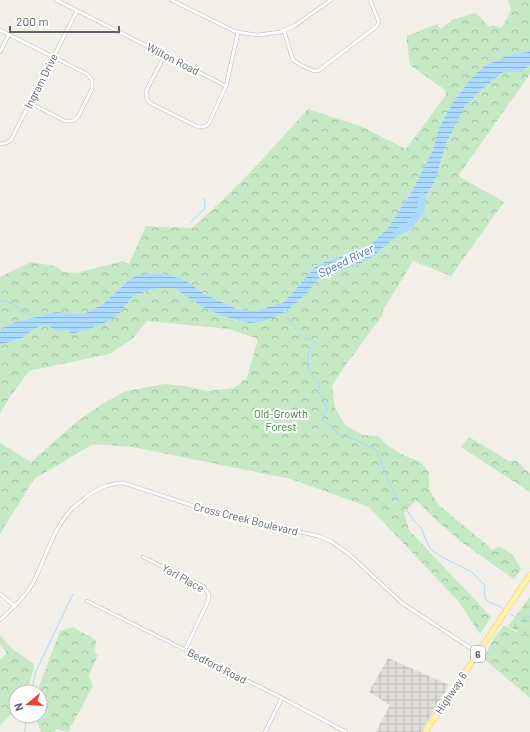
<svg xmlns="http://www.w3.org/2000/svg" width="530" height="732" font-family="Barlow,sans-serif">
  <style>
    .industrial { fill: url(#industrial-grid) }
    .forest { fill: url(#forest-crowns) }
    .wetland { fill: url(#wetland-marsh) }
    .water { fill: url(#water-rules) }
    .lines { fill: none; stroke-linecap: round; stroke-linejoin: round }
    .stream { stroke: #aadaff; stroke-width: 1 }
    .river { stroke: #aadaff; stroke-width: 7 }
    .street-casing { stroke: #b5b8bc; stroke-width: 4 }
    .primary-casing { stroke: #f2c960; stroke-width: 6 }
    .street { stroke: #fff; stroke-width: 3 }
    .primary { stroke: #fff2af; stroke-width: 5 }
    .labels { text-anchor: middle; stroke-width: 4; stroke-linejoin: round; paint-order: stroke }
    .shield { fill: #fff; stroke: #8f9295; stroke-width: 1 }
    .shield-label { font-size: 10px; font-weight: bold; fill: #5f6368 }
    .street-label { font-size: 11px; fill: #5f6368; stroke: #fff }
    .park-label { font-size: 11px; fill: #348238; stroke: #fff }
    .water-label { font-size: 12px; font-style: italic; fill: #4174aa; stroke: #fff }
  </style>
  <defs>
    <pattern id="industrial-grid" width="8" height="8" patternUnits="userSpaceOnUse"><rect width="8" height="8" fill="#e0deda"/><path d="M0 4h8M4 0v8" fill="none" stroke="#b9b8b5"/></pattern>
    <pattern id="forest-crowns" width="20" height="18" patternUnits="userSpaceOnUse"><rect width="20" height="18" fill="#c5e8c5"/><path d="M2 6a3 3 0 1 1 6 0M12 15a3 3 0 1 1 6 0" fill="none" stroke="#a3c0a4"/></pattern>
    <pattern id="wetland-marsh" width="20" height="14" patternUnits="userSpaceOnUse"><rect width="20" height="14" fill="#c5e8c5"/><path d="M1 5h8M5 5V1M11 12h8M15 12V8" fill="none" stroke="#a3c0a4"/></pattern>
    <pattern id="water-rules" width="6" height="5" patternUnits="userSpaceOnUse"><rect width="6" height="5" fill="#aadaff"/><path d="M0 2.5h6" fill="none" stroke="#8eb4d2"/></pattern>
  </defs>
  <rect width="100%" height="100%" fill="#f1efe8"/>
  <!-- industrial -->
  <polygon class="industrial" points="388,658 449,685 421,732 376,732 390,705 369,692"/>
  <!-- forest -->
  <g class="forest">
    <path d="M 508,0 L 530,0 L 530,50 L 528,52 L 513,54 L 486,65 L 474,75 L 456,98 L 447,113 L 440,126 L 432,152 L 412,191 L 388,228 L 368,247 L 317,265 L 284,302 L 255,311 L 237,309 L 206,295 L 183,279 L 162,274 L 128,281 L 103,304 L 86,313 L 73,314 L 56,312 L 27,319 L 12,323 L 0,331 L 0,277 L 31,262 L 55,266 L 64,272 L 76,273 L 123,261 L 129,264 L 146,226 L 192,228 C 235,191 270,151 308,109 L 360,126 L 406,149 L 446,95 L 445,90 L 410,65 L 407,42 L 407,36 L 437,24 L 440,29 L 451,22 L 451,20 L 476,13 L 489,27 L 492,25 L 502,28 L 511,10 Z"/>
    <polygon points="530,65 530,74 458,176 504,202 451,276 413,261 383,310 382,316 337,377 332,386 335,408 345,425 363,435 378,436 388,446 405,456 419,461 429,472 429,490 439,505 493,550 499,546 512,554 521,569 514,579 460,541 437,521 416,500 404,513 409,530 491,617 480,634 459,602 369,507 291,479 133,447 93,444 34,479 0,534 0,443 31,462 75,423 104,403 126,391 165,384 185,386 208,391 234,388 247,378 258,339 229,329 147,321 132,339 109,354 29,371 7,401 0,413 0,345 22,338 34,329 44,325 48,326 57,331 67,330 72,334 101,325 118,315 133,296 146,291 159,288 174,288 203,307 223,316 234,320 250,323 289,309 304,296 318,280 328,275 361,263 372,257 427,194 435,181 446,144 465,106 480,91 503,72 521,72"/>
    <polygon points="469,437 509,461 516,460 530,474 530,492 461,447"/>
    <polygon points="504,625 516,632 523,633 530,637 530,698 484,659 492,641"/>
    <polygon points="73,627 96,640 95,653 98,654 89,676 93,686 68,732 57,729 54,732 41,732 35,716 40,716 40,692 37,692 60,631"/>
    <polygon points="0,635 11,648 33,663 34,668 27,692 16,692 16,710 15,710 0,725 0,660 7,653 0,644"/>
  </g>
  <!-- wetland -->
  <polygon class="wetland" points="530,597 530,638 508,626"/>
  <!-- water -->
  <polygon class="water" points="530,50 530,65 521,72 503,72 480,91 465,106 446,144 435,181 427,194 416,217 397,236 372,257 361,263 328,275 318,280 304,296 289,309 275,317 263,321 250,323 240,321 223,316 203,307 174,288 159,288 146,291 133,296 118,315 101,325 72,334 67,330 57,331 48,326 44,325 34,329 22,338 0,345 0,331 12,323 27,319 56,312 73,314 86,313 103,304 128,281 136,276 148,274 162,274 183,279 206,295 237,309 255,311 284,302 317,265 368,247 388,228 412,191 432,152 440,126 447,113 456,98 474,75 486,65 513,54 528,52"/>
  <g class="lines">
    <!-- stream -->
    <g class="stream">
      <polyline points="191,222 205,208 204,198"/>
      <polyline points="0,300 8,302 35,318"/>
      <path d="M 284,311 C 289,321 299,335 308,340 L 313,339 L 315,344 L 308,351 C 309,356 307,364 309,369 C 312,379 321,377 319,393 L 324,399 L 324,404 L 327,407 L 327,410 L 324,413 L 322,420 C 329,428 331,421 337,434 L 352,438 L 377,451 L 390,485 L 400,503 L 406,509 L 414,521 L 421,528 L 430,549 L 444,558 L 472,572 L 485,586 C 482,605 490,600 502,608"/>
      <polyline points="510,614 520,620 530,616"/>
      <polyline points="31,692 36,671 73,594"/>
      <polyline points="25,732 26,716"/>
    </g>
    <!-- river -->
    <polyline class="river" points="397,232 408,227 421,211 422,196"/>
    <defs>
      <g id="street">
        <polyline points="56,0 226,86"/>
        <polyline points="171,0 236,32 258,35 280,32 294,26 331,0"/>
        <polyline points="0,30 87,74 92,80 92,89 78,117 73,121 65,121 30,103"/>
        <path d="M 284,31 L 293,60 C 300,65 309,71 318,71 L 377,26 L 379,22 L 370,0"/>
        <polyline points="0,52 9,34"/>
        <path d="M 165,55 L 146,91 L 147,99 L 150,103 L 196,126 C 201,128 205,128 209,123 L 226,86 L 238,32"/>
        <polyline points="0,144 6,143 11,140 77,11"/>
        <polyline points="143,557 204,587 209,595 208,601 185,650"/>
        <polyline points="0,594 15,606"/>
        <polyline points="87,601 282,698 346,732"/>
        <path d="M 0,620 C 12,609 26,596 34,581 C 46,557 53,529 71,510 C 75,505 81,502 85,498 C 98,488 109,483 124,483 L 218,514 L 318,536 L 332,542 L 349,554 L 402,603 L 478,653"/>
        <polyline points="265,732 282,698"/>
      </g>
      <polyline id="primary" points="425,732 530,575"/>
    </defs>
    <!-- street casing -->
    <use href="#street" class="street-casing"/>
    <!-- primary casing -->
    <use href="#primary" class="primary-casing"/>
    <!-- street -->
    <use href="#street" class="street"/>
    <!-- primary -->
    <use href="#primary" class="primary"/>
  </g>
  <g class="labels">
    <!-- shield labels -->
    <rect class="shield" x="471" y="646" width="14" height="16" rx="3"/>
    <g class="shield-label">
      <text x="478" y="658">6</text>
    </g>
    <!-- street labels -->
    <g class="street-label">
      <text transform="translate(173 59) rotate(27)" y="4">Wilton Road</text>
      <text transform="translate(41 81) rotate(-63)" y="4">Ingram Drive</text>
      <text transform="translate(246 519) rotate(14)" y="4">Cross Creek Boulevard</text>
      <text transform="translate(183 578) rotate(29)" y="4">Yarl Place</text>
      <text transform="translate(217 666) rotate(27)" y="4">Bedford Road</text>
      <text transform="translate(451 693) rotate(-56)" y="4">Highway 6</text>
    </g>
    <!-- park labels -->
    <g class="park-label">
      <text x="281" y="418">Old-Growth<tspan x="281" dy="13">Forest</tspan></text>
    </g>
    <!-- water labels -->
    <g class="water-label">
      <text transform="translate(346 261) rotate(-26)" y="4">Speed River</text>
    </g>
  </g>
  <!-- north arrow -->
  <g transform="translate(28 704) rotate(252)"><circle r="19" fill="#ffffff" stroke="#bfc1c3"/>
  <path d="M0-3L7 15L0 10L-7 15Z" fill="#ea4335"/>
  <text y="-6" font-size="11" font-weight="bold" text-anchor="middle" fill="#5f6368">N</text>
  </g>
  <!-- scale -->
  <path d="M10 26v6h109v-6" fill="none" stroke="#5f6368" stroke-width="2"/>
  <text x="16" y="26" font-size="12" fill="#5f6368" stroke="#ffffff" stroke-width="3" paint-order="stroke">200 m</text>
</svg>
